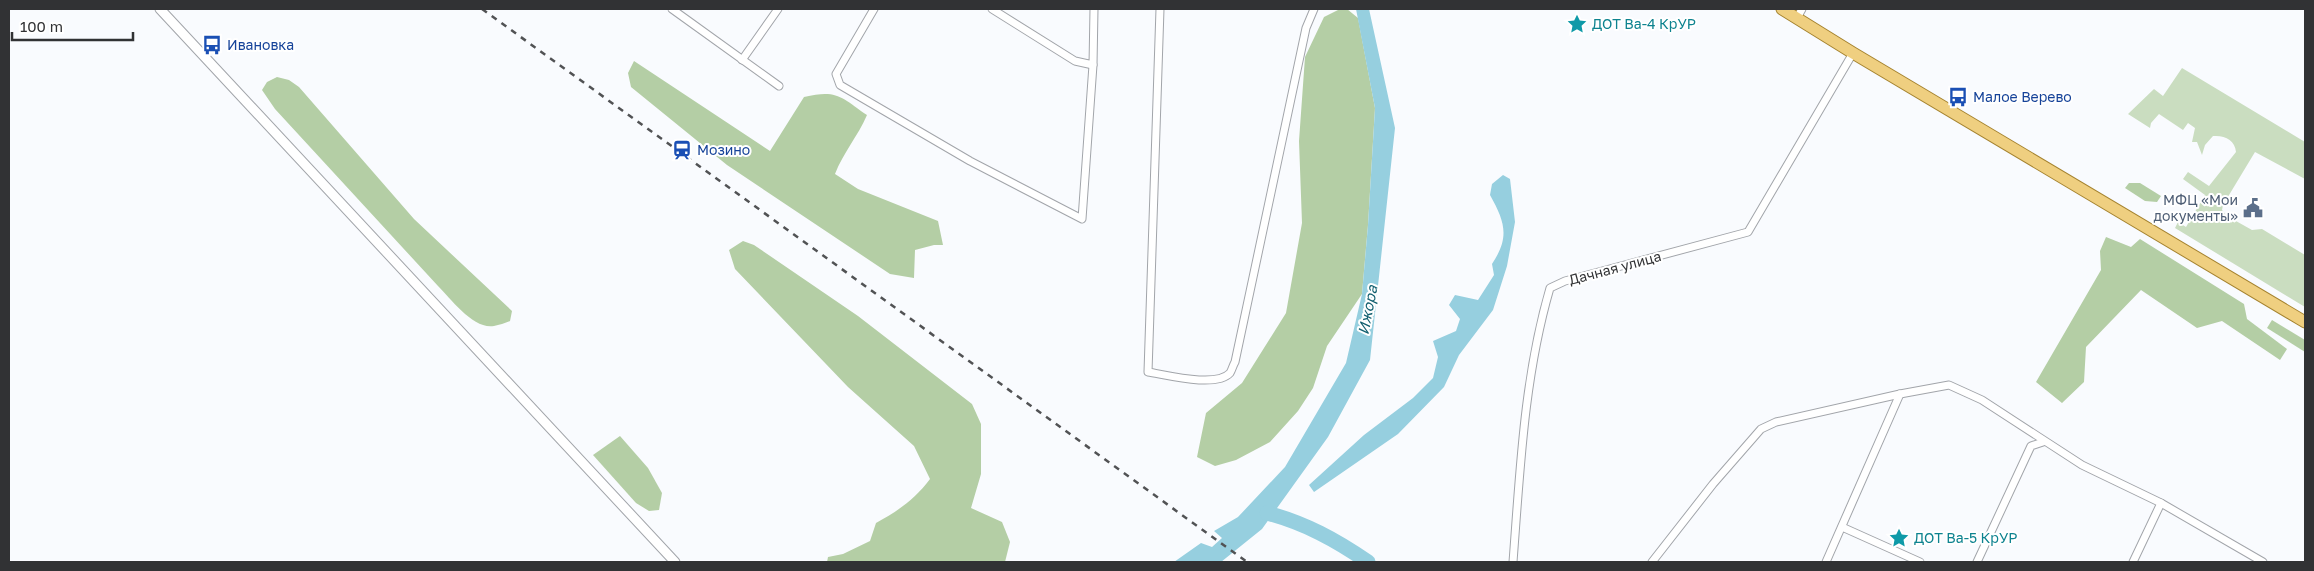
<svg xmlns="http://www.w3.org/2000/svg" width="2314" height="571" font-family="'Golos Text',sans-serif">
  <style>
    .green { fill: #caddc0 }
    .forest { fill: #b4cea5 }
    .water { fill: #96cfdf }
    .lines { fill: none; stroke-linecap: round; stroke-linejoin: round }
    .river { stroke: #96cfdf; stroke-width: 15 }
    .minor-casing { stroke: #a2a5aa; stroke-width: 9 }
    .tertiary-casing { stroke: #a2a5aa; stroke-width: 11 }
    .primary-casing { stroke: #a5832f; stroke-width: 13 }
    .minor { stroke: #fff; stroke-width: 7 }
    .tertiary { stroke: #fff; stroke-width: 9 }
    .primary { stroke: #efcf80; stroke-width: 11 }
    .rail { stroke: #515254; stroke-width: 2.5; stroke-dasharray: 6 6; stroke-linecap: butt }
    .labels { text-anchor: middle; stroke-width: 4; stroke-linejoin: round; paint-order: stroke }
    .culture-label { font-size: 14px; fill: #0d838f; stroke: #fff; text-anchor: start }
    .transit-label { font-size: 14px; fill: #164399; stroke: #fff; text-anchor: start }
    .service-label { font-size: 14px; fill: #4e5e75; stroke: #fff; text-anchor: end }
    .street-label { font-size: 14px; fill: #313234; stroke: #fff }
    .water-label { font-size: 15px; font-style: italic; fill: #115f6f; stroke: #fff }
  </style>
  <rect width="100%" height="100%" fill="#f9fbfe"/>
  <!-- green -->
  <path class="green" d="M 2182,68 L 2305,142 L 2305,179 L 2255,152 L 2223,205 L 2222,210 L 2227,216 L 2252,230 L 2262,229 L 2305,255 L 2305,307 L 2175,228 L 2178,222 L 2186,227 L 2205,195 L 2183,179 L 2188,172 L 2209,186 L 2236,152 C 2235,140 2225,135 2213,136 L 2205,145 L 2202,155 L 2197,142 L 2192,142 L 2195,128 L 2188,123 L 2183,130 L 2159,114 L 2151,123 L 2150,128 L 2128,114 L 2154,89 L 2163,96 Z"/>
  <!-- forest -->
  <g class="forest">
    <polygon points="1340,9 1347,9 1358,18 1375,108 1368,225 1362,294 1327,346 1313,388 1298,411 1270,442 1236,460 1215,466 1197,457 1206,413 1242,383 1286,313 1302,223 1299,141 1305,57 1324,17"/>
    <path d="M 634,61 L 770,151 L 804,97 C 837,89 841,97 867,115 C 858,136 843,153 835,174 L 858,189 L 938,221 L 943,245 L 934,245 L 915,250 L 914,278 L 890,274 L 727,165 L 631,87 L 628,73 Z"/>
    <path d="M 277,77 L 289,80 L 299,87 L 414,219 L 512,311 L 510,321 C 505,323 499,325 494,326 C 474,330 451,299 438,286 L 275,109 L 262,90 L 267,82 Z"/>
    <polygon points="2129,183 2140,183 2161,196 2157,202 2145,201 2125,188"/>
    <polygon points="2106,237 2131,247 2140,239 2244,304 2247,319 2287,349 2280,360 2222,321 2197,328 2141,290 2086,347 2084,382 2062,403 2036,382 2101,270 2100,251"/>
    <path d="M 743,241 L 754,245 L 858,316 L 972,404 L 981,424 L 981,474 L 971,508 L 1002,522 L 1010,542 L 1005,562 L 827,562 L 828,557 L 843,554 L 870,541 L 876,523 C 898,511 915,499 930,479 L 914,446 L 848,387 L 735,269 L 729,250 Z"/>
    <polygon points="2272,320 2305,340 2305,352 2267,328"/>
    <polygon points="620,436 648,468 662,493 659,510 649,511 636,503 593,455"/>
  </g>
  <!-- water -->
  <g class="water">
    <polygon points="1356,9 1369,9 1395,128 1370,360 1328,437 1262,529 1221,562 1174,562 1201,543 1212,547 1222,538 1214,531 1238,517 1285,467 1346,363 1362,294 1368,225 1375,108"/>
    <path d="M 1503,175 L 1510,179 L 1515,222 L 1507,266 L 1493,310 L 1459,355 L 1444,387 L 1398,434 L 1314,492 L 1309,485 L 1364,435 L 1413,398 L 1433,378 L 1438,357 L 1433,341 L 1456,331 L 1460,319 L 1449,305 L 1455,295 L 1478,300 L 1494,275 L 1492,264 C 1510,237 1505,222 1490,195 L 1492,184 Z"/>
  </g>
  <g class="lines">
    <!-- river -->
    <path class="river" d="M 1267,513 C 1305,523 1336,540 1368,562"/>
    <defs>
      <g id="minor">
        <polyline points="672,9 779,86"/>
        <polyline points="874,9 836,74 840,85 970,161 1082,219 1093,65"/>
        <polyline points="992,9 1075,61 1093,65 1094,9"/>
        <path d="M 1160,9 L 1148,372 C 1167,375 1216,388 1230,373 C 1232,370 1233,365 1235,362 L 1306,28 L 1314,9"/>
        <polyline points="1797,18 1802,9"/>
        <polyline points="742,60 778,9"/>
        <polyline points="1842,527 1920,562"/>
        <path d="M 1513,562 C 1520,471 1524,377 1550,288 L 1565,281 L 1748,232 L 1853,53"/>
        <polyline points="1652,562 1713,484 1761,429 1776,422 1900,394 1949,385 1982,400 2082,465 2161,503 2263,562"/>
        <polyline points="1826,562 1900,394"/>
        <polyline points="1977,562 2031,446 2043,442"/>
        <polyline points="2133,562 2161,503"/>
      </g>
      <polyline id="tertiary" points="160,9 675,562"/>
      <polyline id="primary" points="1782,9 1853,53 2305,322"/>
    </defs>
    <!-- minor casing -->
    <use href="#minor" class="minor-casing"/>
    <!-- tertiary casing -->
    <use href="#tertiary" class="tertiary-casing"/>
    <!-- primary casing -->
    <use href="#primary" class="primary-casing"/>
    <!-- minor -->
    <use href="#minor" class="minor"/>
    <!-- tertiary -->
    <use href="#tertiary" class="tertiary"/>
    <!-- primary -->
    <use href="#primary" class="primary"/>
    <!-- rail -->
    <polyline class="rail" points="482,9 1247,562"/>
  </g>
  <!-- icons -->
  <defs>
    <symbol id="sight-bare" viewBox="-9 -9 18 18"><path d="M0-6L1.8-2.2L6-1.7L2.9 1.2L3.7 5.4L0 3.3L-3.7 5.4L-2.9 1.2L-6-1.7L-1.8-2.2Z" fill="#0f9aa8" stroke="#fff" stroke-width="2.5" paint-order="stroke"/></symbol>
    <symbol id="bus-bare" viewBox="-9 -9 18 18"><path d="M-5-6H5V4H4V6H2V4H-2V6H-4V4H-5ZM-3.5-4V0h7V-4ZM-3.5 1.2v1.5H-2V1.2ZM2 1.2v1.5H3.5V1.2Z" fill="#1a4fb4" stroke="#fff" stroke-width="2.5" paint-order="stroke"/></symbol>
    <symbol id="station-bare" viewBox="-9 -9 18 18"><path d="M-3-6H3Q5-6 5-4V2Q5 4 3 4L4.5 6H3L1.5 4h-3L-3 6H-4.5L-3 4Q-5 4-5 2V-4Q-5-6-3-6ZM-3.5-4v3h7v-3ZM-3.5 1v1.5H-2V1ZM2 1v1.5H3.5V1Z" fill="#1a4fb4" stroke="#fff" stroke-width="2.5" paint-order="stroke"/></symbol>
    <symbol id="civic-bare" viewBox="-9 -9 18 18"><path d="M-.6-6.5H3V-4.5H.6V-3L4-1V1h2V6H-6V1h2V-1L-.6-3ZM-1.2 2.5V6h2.4V2.5Z" fill="#5c6f8a" stroke="#fff" stroke-width="2.5" paint-order="stroke"/></symbol>
  </defs>
  <g fill-rule="evenodd">
    <use href="#sight-bare" x="1563" y="10" width="28" height="28"/>
    <use href="#bus-bare" x="198" y="31" width="28" height="28"/>
    <use href="#bus-bare" x="1944" y="83" width="28" height="28"/>
    <use href="#station-bare" x="668" y="136" width="28" height="28"/>
    <use href="#civic-bare" x="2239" y="194" width="28" height="28"/>
    <use href="#sight-bare" x="1885" y="524" width="28" height="28"/>
  </g>
  <g class="labels">
    <!-- culture labels -->
    <g class="culture-label">
      <text x="1592" y="29">ДОТ Ва-4 КрУР</text>
      <text x="1914" y="543">ДОТ Ва-5 КрУР</text>
    </g>
    <!-- transit labels -->
    <g class="transit-label">
      <text x="227" y="50">Ивановка</text>
      <text x="1973" y="102">Малое Верево</text>
      <text x="697" y="155">Мозино</text>
    </g>
    <!-- service labels -->
    <g class="service-label">
      <text x="2238" y="205">МФЦ «Мои<tspan x="2238" dy="16">документы»</tspan></text>
    </g>
    <!-- street labels -->
    <g class="street-label">
      <text transform="translate(1615 268) rotate(-15)" y="5">Дачная улица</text>
    </g>
    <!-- water labels -->
    <g class="water-label">
      <text transform="translate(1368 310) rotate(-79)" y="5">Ижора</text>
    </g>
  </g>
  <!-- border -->
  <rect width="2314" height="571" fill="none" stroke="#313234" stroke-width="20"/>
  <!-- scale -->
  <path d="M12 32v8h121v-8" fill="none" stroke="#313234" stroke-width="2.5"/>
  <text x="20" y="32" font-size="15" fill="#313234" stroke="#ffffff" stroke-width="4" paint-order="stroke">100 m</text>
</svg>
